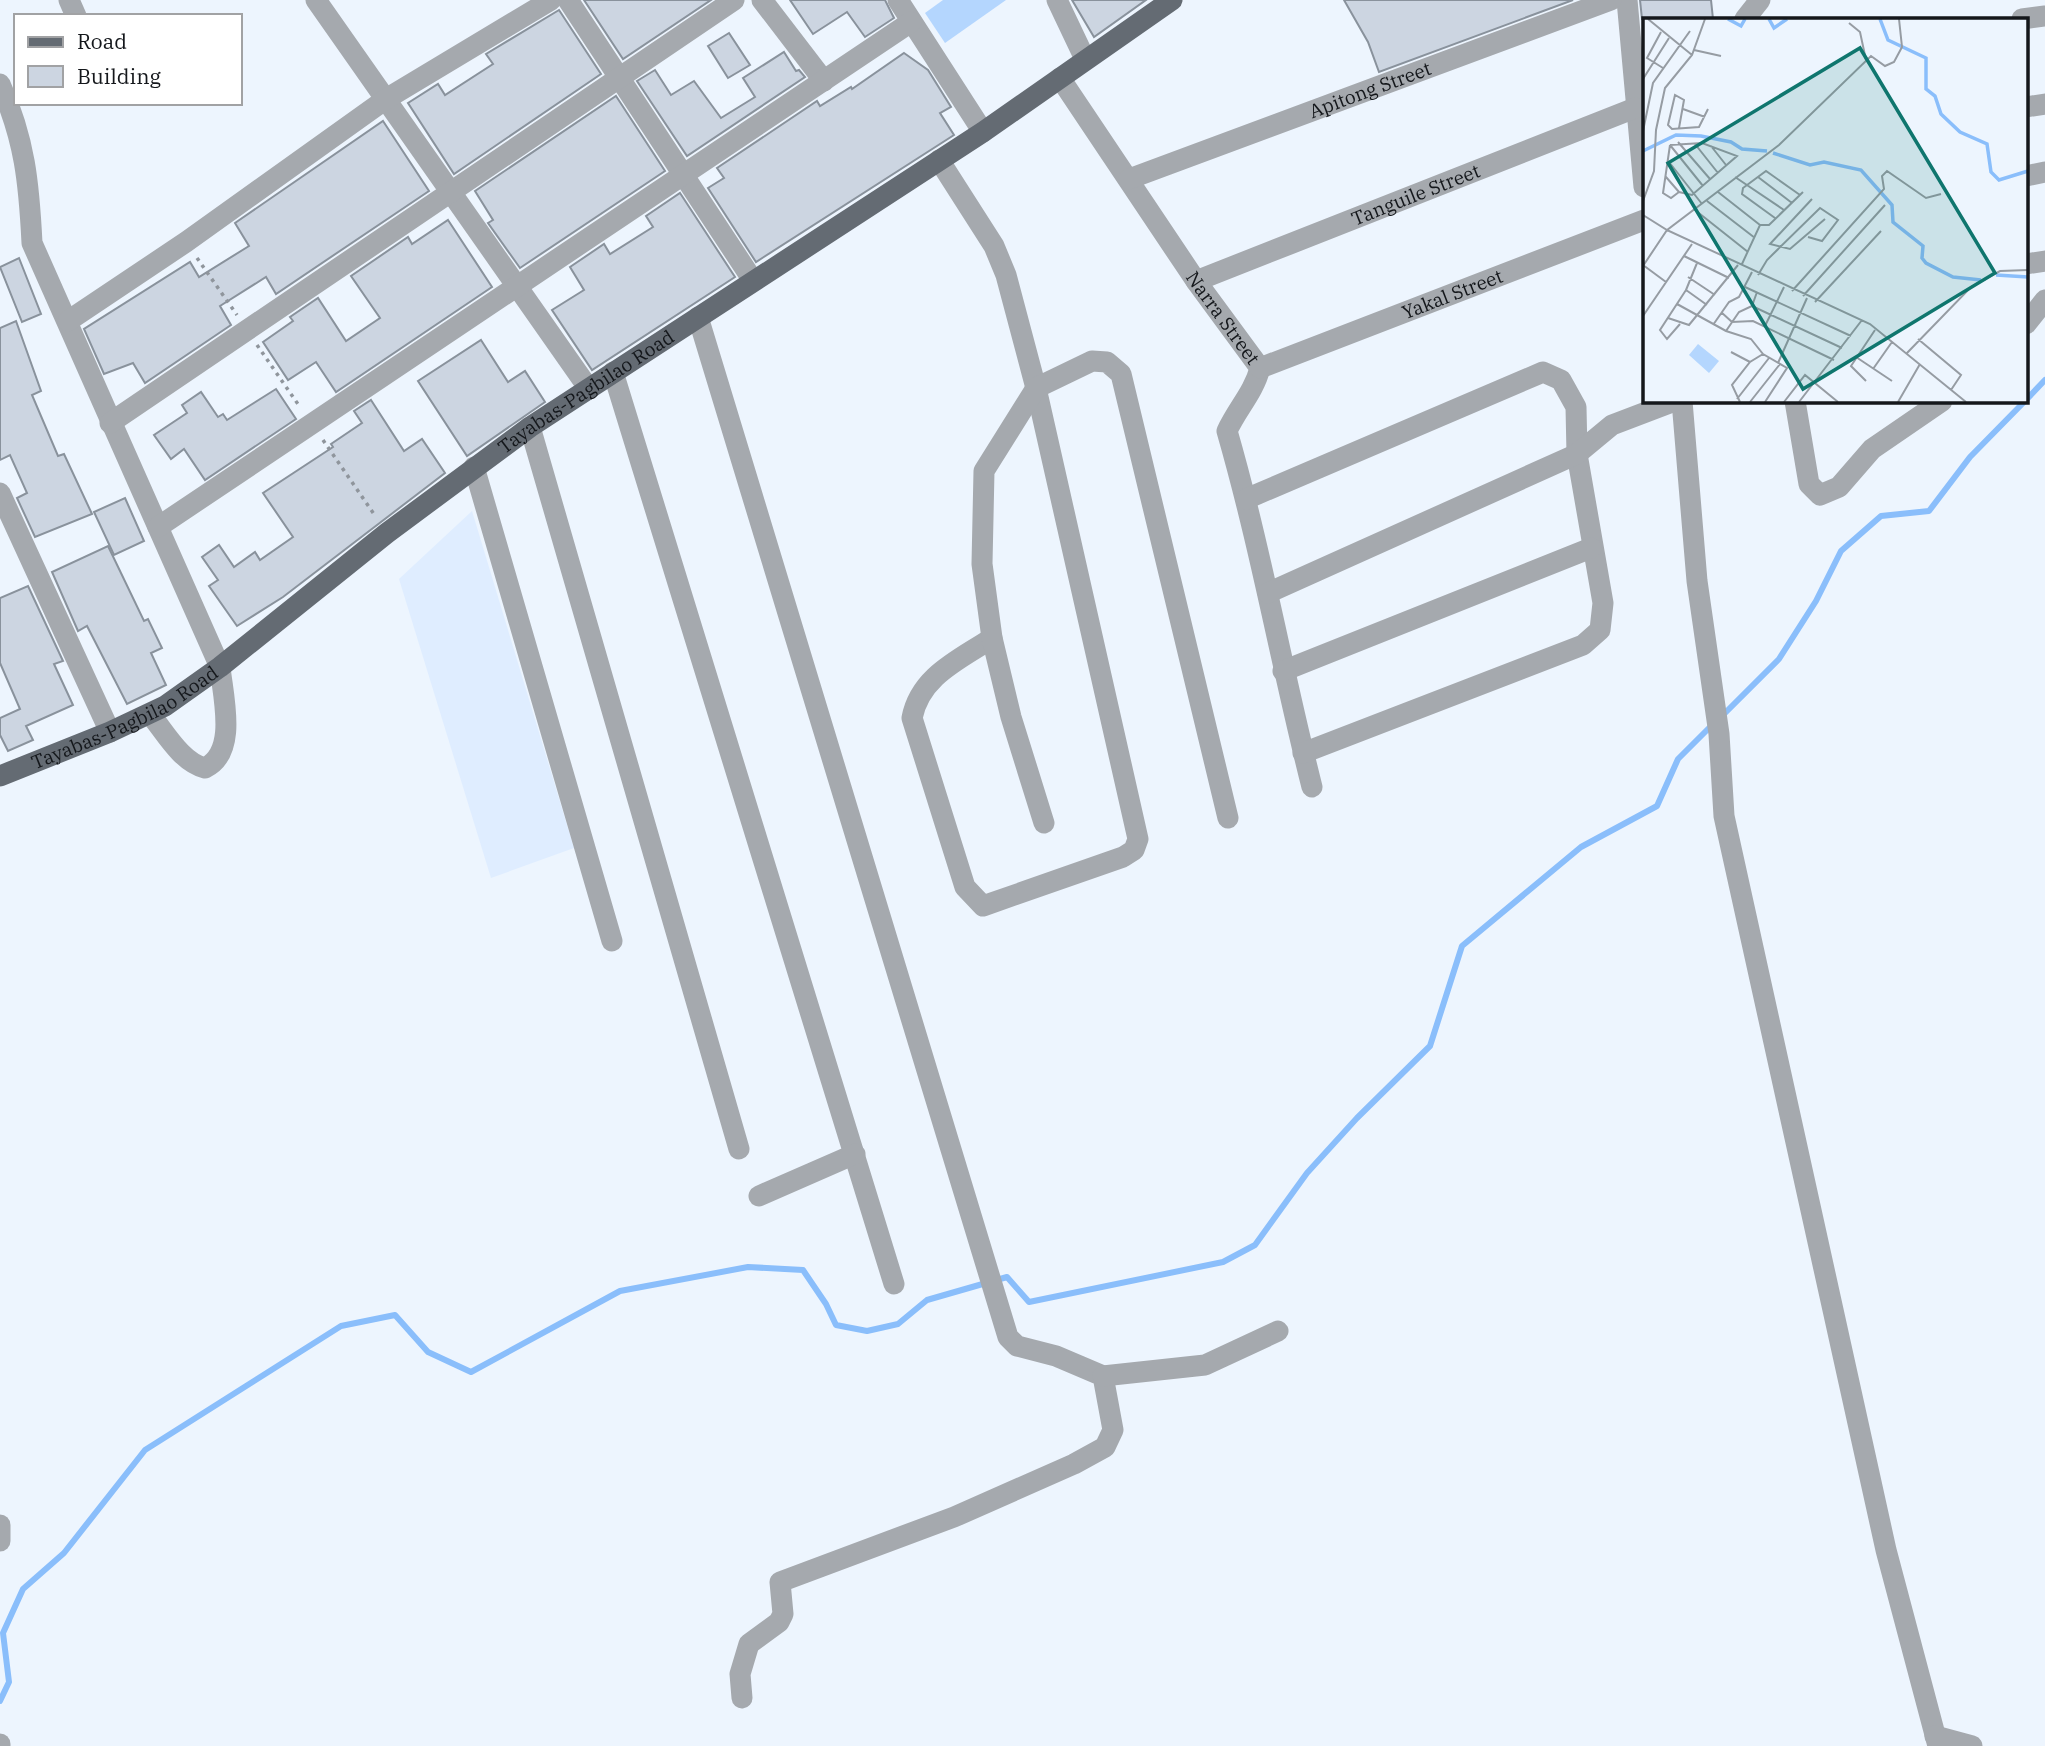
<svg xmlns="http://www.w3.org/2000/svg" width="2045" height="1746" font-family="'IBM Plex Serif',serif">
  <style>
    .built { fill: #dfedff }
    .green { fill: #b4d6fe }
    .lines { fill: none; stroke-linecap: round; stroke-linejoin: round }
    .stream { stroke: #8abefb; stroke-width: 6 }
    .building { fill: #ccd5e1; stroke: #89929c; stroke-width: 2 }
    .path { stroke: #8f959c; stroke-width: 3.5; stroke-dasharray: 3.5 5; stroke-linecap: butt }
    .minor { stroke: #a5a9ae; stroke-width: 21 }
    .major { stroke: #646b73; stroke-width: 21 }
    .labels { text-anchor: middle; stroke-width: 5; stroke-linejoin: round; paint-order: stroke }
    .street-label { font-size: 19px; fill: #14171b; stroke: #fff }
    .inset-river { fill: none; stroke: #8abefb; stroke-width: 3.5 }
    .inset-road { fill: none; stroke: #969ca3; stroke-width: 2 }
    .view { fill: #0f766e; fill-opacity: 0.15; stroke: #0f766e; stroke-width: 3.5 }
    .inset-edge { fill: none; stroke: #14171b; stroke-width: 3.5 }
  </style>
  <rect width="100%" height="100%" fill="#edf5fe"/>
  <!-- built -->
  <polygon class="built" points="472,511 574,848 491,878 399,579"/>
  <!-- green -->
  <polygon class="green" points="943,0 1006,0 945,43 925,13"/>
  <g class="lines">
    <!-- stream -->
    <g class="stream">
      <polyline points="2026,400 2045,380"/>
      <polyline points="1722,716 1779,659 1816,601 1841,551 1881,516 1929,511 1970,457 2025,401"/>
      <polyline points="0,1701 9,1682 3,1633 23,1589 64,1553 145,1450 341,1326 395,1315 428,1352 471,1372 620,1291 748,1267 803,1270 826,1304 836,1325 867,1331 898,1324 927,1300 1007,1277 1029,1302 1223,1262 1255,1245 1307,1173 1357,1118 1430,1046 1462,946 1581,847 1657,806 1678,759 1711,726"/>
    </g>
  </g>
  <!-- building -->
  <g class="building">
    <polygon points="584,0 711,0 623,59"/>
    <polygon points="790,0 885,0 894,18 865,37 847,12 813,34"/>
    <polygon points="1072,0 1146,0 1094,37"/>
    <polygon points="1344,0 1573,0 1379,72 1368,42"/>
    <polygon points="1640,0 1711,0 1713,19 1642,19"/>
    <polygon points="559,10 601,74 454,174 408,103 438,84 445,95 493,64 486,54"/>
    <polygon points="729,33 750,65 728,78 708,46"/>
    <polygon points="784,52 796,71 799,70 805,77 687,156 637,81 655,70 671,95 694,81 721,118 755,97 743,78"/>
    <polygon points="904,53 928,70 951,107 940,113 954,135 756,262 708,188 724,178 717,168 817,101 820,106 851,87 852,89"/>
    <polygon points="616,96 665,171 520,268 488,223 493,220 475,191"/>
    <polygon points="383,121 429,191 276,294 266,277 220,306 231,325 145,383 133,363 104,374 84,329 190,262 199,277 249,246 235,223"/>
    <polygon points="680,193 735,277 592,370 552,310 584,290 570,267 604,244 610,254 653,227 646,216"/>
    <polygon points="448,220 492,287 336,392 316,362 288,380 263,342 293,321 290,317 318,298 346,341 380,318 351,276 408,237 412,244"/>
    <polygon points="19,258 41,314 22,322 0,267"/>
    <polygon points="16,321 41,391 32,395 58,456 64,454 92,514 35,537 17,498 27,493 10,455 0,460 0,328"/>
    <polygon points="481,340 508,382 525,371 545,402 467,456 418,381"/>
    <polygon points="276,389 296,419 205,480 184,449 171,459 154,435 187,413 182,405 201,392 218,417 223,414 227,420"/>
    <polygon points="371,400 404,451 422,439 445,473 283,597 237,626 209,586 218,580 202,557 219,545 234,567 255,552 260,560 293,537 263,493 333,447 331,444 362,423 354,411"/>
    <polygon points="125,498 144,541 114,555 94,512"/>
    <polygon points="108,546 144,621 148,619 162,648 151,653 166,685 127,704 87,626 78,631 52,572"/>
    <polygon points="28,586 63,661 54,664 73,705 26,726 33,740 8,751 0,735 0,718 20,709 0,663 0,598"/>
  </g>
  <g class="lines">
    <!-- path -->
    <g class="path">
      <polyline points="197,258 237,315"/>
      <polyline points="257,345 300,407"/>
      <polyline points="323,440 376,517"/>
    </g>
    <!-- minor -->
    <g class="minor">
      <polyline points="69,0 76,16"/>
      <polyline points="316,0 589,389"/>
      <polyline points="568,0 752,279"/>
      <polyline points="762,0 824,81"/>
      <polyline points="898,0 983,132"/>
      <polyline points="1057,0 1085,59"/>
      <polyline points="1627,0 1644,187"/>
      <polyline points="1745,19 1760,0"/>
      <polyline points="2022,19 2045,16"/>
      <path id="s1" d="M 1060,78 L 1196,281 L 1260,368 C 1254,392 1237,409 1227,431 C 1261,549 1282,669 1312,787"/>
      <path d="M 0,84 C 25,140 29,183 32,243 L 220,667 C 223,697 238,752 205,768 C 181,762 165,732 150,714"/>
      <polyline points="2026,107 2045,104"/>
      <path d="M 939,160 L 994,246 L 1006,275 L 1036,388 L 1138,839 L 1134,850 L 1123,857 L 983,906 L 965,887 L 912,718 C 920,676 959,660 992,638"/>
      <polyline points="2026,176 2045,172"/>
      <path id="s2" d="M 1129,179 L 1611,0"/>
      <polyline points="2026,264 2045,261"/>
      <path id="s3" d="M 1196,281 L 1635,108"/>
      <polyline points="698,317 1008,1337 1017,1346 1056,1356 1103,1376 1113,1430 1105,1447 1074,1464 954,1517 780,1582 783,1614 779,1622 749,1644 740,1674 742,1698"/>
      <polyline points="68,321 186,242 386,99 551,0"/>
      <polyline points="2026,324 2045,300"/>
      <path id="s4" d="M 1260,368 L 1644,220"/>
      <polyline points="613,372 894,1284"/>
      <polyline points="1682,401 1697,581 1719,734 1724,816 1886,1550 1938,1746"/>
      <polyline points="1795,401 1809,484 1820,495 1839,487 1872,449 1942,401"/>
      <polyline points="110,423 734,0"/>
      <polyline points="530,427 739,1149"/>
      <polyline points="474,467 612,941"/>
      <polyline points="0,493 110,732"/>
      <polyline points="1246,499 1543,372 1561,380 1576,407 1577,454 1603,603 1600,630 1583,645 1303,753"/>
      <polyline points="158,527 911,22"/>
      <polyline points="1268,593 1577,454 1612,425 1675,401"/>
      <polyline points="1283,671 1591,548"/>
      <polyline points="1044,823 1011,717 992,638 982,564 984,471 1036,388 1092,361 1107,362 1121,374 1228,818"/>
      <polyline points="759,1196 855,1154"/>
      <polyline points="1103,1376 1205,1365 1278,1331"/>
      <polyline points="0,1525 0,1541"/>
      <polyline points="1935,1736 1972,1746"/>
      <polyline points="0,1744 0,1746"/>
    </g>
    <!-- major -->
    <path class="major" id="s5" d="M 0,776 L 110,732 L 165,706 L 220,667 L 387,533 L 530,427 L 983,132 L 1172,0"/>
  </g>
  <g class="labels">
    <!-- street labels -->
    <g class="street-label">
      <text dy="7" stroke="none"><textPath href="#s2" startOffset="257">Apitong Street</textPath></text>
      <text dy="7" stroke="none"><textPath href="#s3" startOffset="236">Tanguile Street</textPath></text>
      <text dy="7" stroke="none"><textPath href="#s4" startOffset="206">Yakal Street</textPath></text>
      <text dy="7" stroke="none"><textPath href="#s1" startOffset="290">Narra Street</textPath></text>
      <text dy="7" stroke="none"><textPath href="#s5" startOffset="705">Tayabas-Pagbilao Road</textPath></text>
      <text dy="7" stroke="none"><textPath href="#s5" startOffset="138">Tayabas-Pagbilao Road</textPath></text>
    </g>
  </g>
  <!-- overview -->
  <g transform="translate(1643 18)">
    <rect width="385" height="385" fill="#edf5fe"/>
    <path d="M 55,326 L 76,343 L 66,355 L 46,337 Z" fill="#b4d6fe"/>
    <path class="inset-river" d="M 85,1 L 98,8 L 102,1M 126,1 L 131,10 L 144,1M 237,1 L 245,22 L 283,40 L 283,71 L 292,78 L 298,96 L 317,114 L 344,126 L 348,154 L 356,162 L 385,153M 0,133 L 33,117 L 58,118 L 88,124 L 99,131 L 124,133M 130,135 L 167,147 L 181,144 L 218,152 L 249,187 L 250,204 L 280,228 L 279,240 L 283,245 L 310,259 L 338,262M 353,257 L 385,259"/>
    <path class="inset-road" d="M 5,1 L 49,37M 206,5 L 217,14 L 223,42M 18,14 L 4,40 L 20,50M 51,32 L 78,38M 0,61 L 26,20M 40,91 L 62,99M 36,110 L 41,82 L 32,77 L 25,107 L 29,111 L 56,109 L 65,91M 0,113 L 10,65 L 47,13M 35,124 L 67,161M 52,126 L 75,155M 27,127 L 20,175 L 28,180 L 36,174M 27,127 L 60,168M 68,128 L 83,147M 26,144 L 59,186M 23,159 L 36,174 L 49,177 L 94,138 L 59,125 L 27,127M 92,159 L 141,192M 115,159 L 149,185M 75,174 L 117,207M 169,181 L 127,226 L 147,231 L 182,201M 0,183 L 11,153 L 13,112 L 22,70 L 49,37 L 62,1M 64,183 L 112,220M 52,192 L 105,234M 0,197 L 24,212 L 136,127 L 228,38 L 242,48 L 251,44 L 259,29 L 256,1M 132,200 L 99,176 L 100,170 L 123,153 L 157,177M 41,238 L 86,260M 54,245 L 43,272 L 64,287M 99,246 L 117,207 L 126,207 L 160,174M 0,247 L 23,264M 0,248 L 24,212 L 227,306 L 323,384M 115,257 L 124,242 L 177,190 L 195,202 L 179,223 L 165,219M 45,259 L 72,277M 102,269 L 208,318M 149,273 L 241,171 L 239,158 L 244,153 L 283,180 L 298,176M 160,278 L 242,187M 172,284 L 238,213M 34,286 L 83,313 L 108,321 L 120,336 L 144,350 L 122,384M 109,288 L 199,330M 78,294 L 89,304 L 110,303 L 191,342M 0,298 L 49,226M 25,300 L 46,307 L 95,247M 37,306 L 24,321 L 17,312 L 43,272M 70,307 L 86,284 L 96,279 L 109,254M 122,308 L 141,269M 83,313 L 96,294 L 109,288 L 114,274M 275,321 L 318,357 L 308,372M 88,334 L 107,344M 264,335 L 328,269 L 357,253 L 385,252M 213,339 L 249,363M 135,345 L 164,280M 230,351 L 249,324M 223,363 L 208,348 L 232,312M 94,381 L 126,340M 97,384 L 89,367 L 107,344 L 120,336M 107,384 L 137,346M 141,384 L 162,357 L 195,384M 156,384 L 219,302M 255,384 L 277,346"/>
    <path class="view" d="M 217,30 L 352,255 L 160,371 L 25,145 Z"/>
    <rect width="385" height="385" class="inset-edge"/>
  </g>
  <!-- legend -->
  <rect x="14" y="14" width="228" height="91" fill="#ffffff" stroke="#a1a2a4" stroke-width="2"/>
  <rect x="28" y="37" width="35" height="10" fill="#646b73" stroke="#a1a2a4" stroke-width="2"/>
  <text x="77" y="49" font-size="21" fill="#14171b">Road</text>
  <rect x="28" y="66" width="35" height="21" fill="#ccd5e1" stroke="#a1a2a4" stroke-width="2"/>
  <text x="77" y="84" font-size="21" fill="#14171b">Building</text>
</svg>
